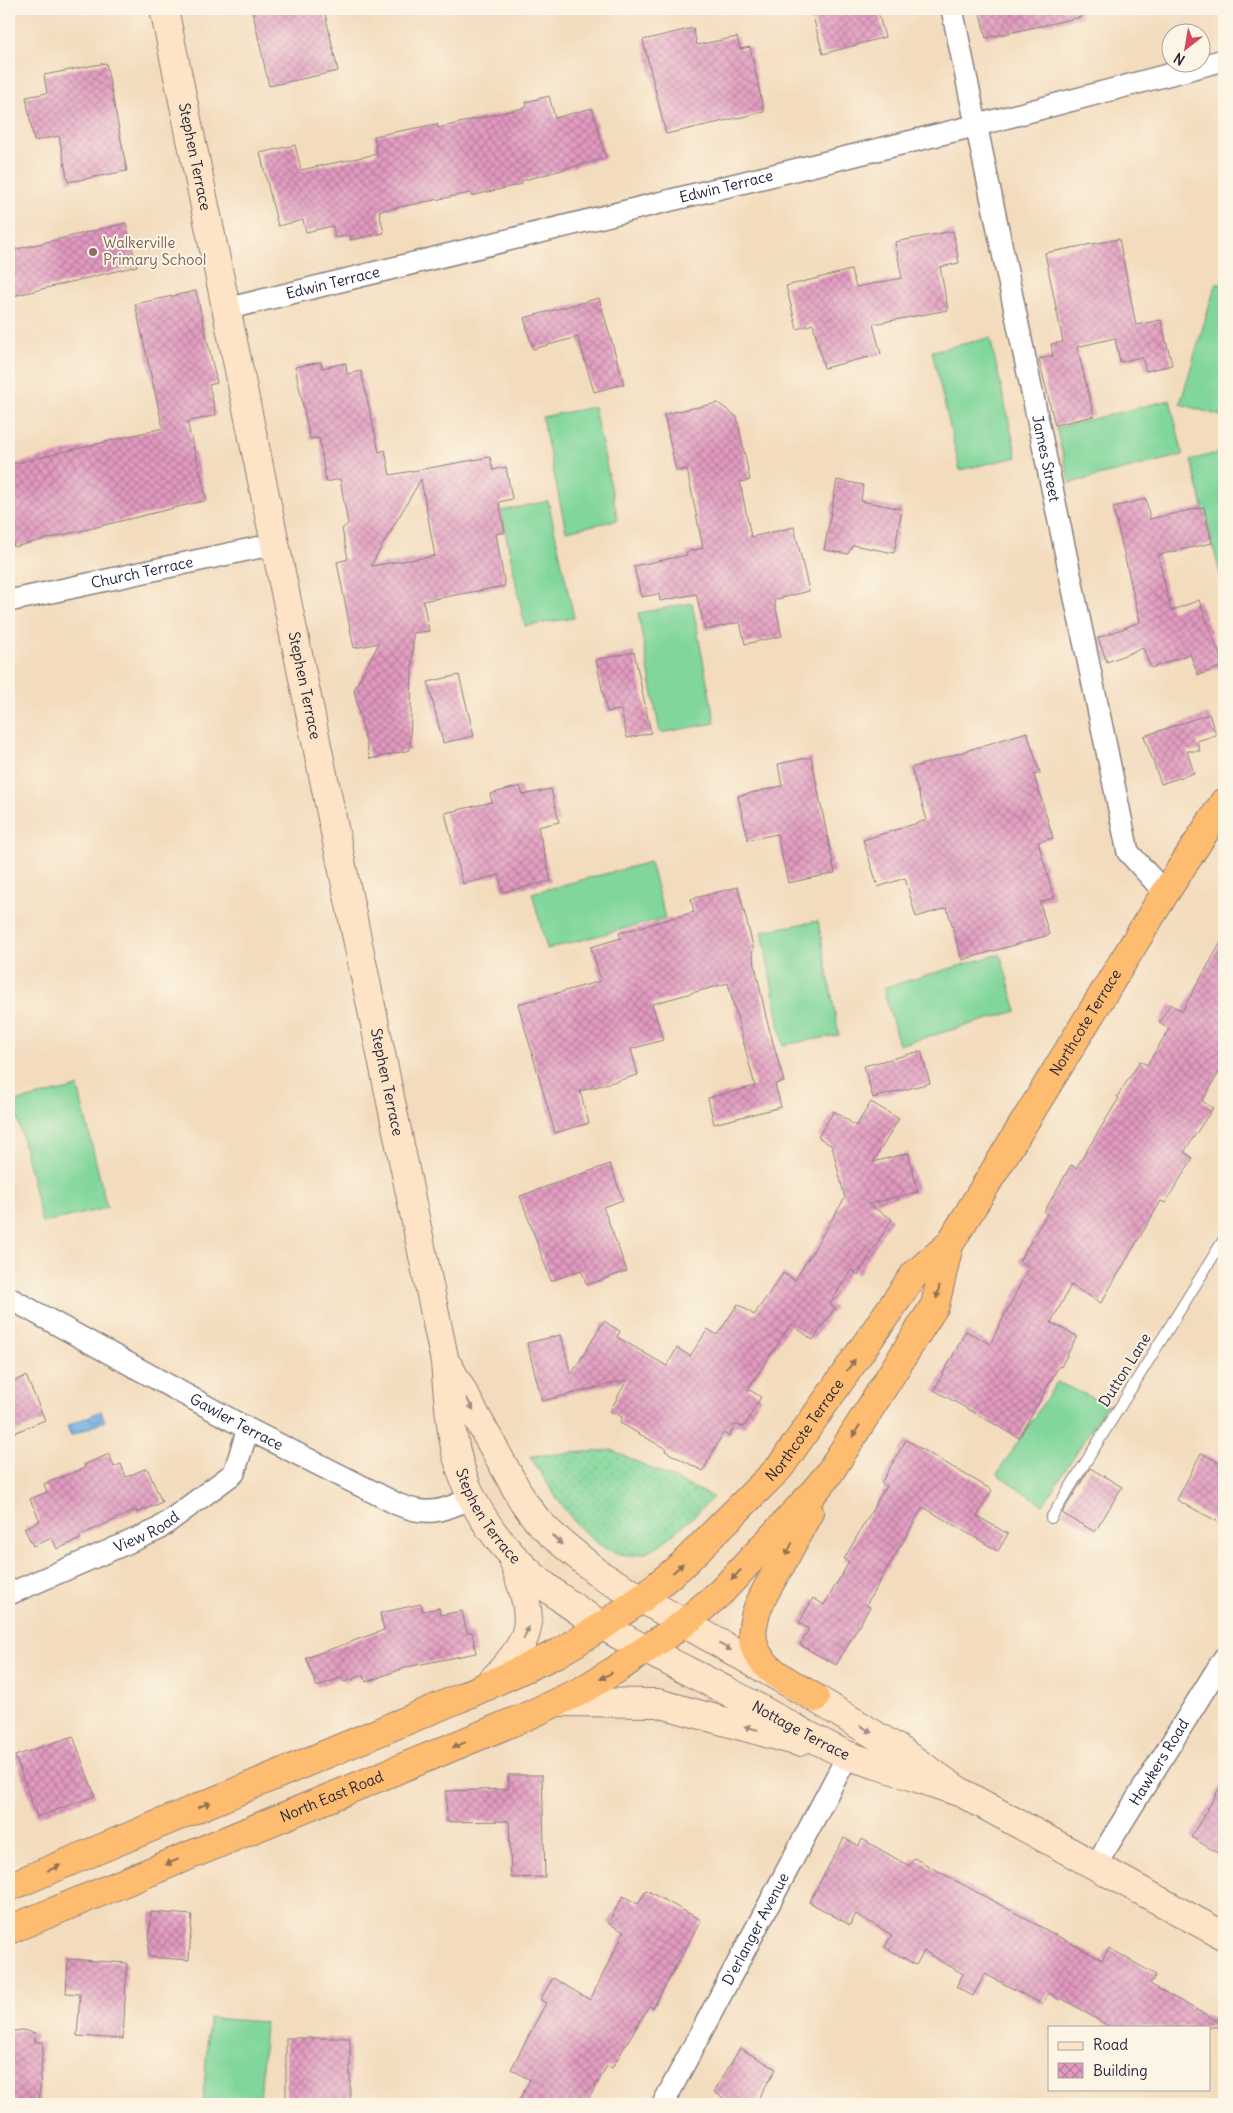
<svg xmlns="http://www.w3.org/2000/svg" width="1233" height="2113" font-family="Delius,sans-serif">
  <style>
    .grass { fill: url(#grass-dots); stroke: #517c6b }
    .pitch { fill: #80d69b; stroke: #517c6b }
    .water { fill: url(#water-waves); stroke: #48698e }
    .building { fill: url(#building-cross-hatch); fill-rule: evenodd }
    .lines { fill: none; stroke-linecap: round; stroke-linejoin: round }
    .service-casing { stroke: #8a7f7c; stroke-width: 12 }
    .minor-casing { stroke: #8a7f7c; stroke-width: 24 }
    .secondary-casing { stroke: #8a7f7c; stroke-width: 30 }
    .trunk-casing { stroke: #8a7f7c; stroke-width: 30 }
    .service { stroke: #fff; stroke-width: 10 }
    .minor { stroke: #fff; stroke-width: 21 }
    .secondary { stroke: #fee4c6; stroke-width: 28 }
    .trunk { stroke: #fdbc70; stroke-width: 28 }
    .oneway { fill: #906f56 }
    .oneway2 { fill: #9b8d87 }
    .education-dot { fill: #8d6e63; stroke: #fcf5e5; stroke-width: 2 }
    .labels { text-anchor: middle; stroke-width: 4; stroke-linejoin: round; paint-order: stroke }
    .street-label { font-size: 15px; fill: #22223b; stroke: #fcf5e5 }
    .education-label { font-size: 15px; fill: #785e54; stroke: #fcf5e5; text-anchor: start }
  </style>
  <defs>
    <pattern id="grass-dots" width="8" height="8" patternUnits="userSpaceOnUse" patternTransform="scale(1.25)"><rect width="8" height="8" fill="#80d69b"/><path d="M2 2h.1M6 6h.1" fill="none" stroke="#6eb786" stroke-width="1.8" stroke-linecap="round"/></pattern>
    <pattern id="water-waves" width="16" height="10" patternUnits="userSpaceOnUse" patternTransform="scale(1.25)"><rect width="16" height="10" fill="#6db0e2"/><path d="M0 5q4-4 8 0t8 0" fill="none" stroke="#598fb8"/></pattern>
    <pattern id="building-cross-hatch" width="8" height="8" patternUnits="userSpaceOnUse" patternTransform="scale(1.25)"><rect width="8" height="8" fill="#e29ac0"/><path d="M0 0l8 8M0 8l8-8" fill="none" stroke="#b77d9d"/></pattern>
  </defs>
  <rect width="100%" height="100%" fill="#fcf5e5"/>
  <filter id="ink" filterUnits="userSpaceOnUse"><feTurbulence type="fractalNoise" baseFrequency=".02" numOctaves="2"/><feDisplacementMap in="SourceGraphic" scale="10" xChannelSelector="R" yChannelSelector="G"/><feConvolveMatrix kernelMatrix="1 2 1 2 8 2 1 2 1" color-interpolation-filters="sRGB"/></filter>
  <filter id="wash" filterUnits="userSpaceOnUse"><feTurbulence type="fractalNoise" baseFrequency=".0096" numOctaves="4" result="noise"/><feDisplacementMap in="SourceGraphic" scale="20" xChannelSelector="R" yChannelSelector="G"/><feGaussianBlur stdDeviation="1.12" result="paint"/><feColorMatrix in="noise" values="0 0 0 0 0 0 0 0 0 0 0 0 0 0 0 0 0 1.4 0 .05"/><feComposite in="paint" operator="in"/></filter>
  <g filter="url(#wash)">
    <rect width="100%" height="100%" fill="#f3dcbd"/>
    <!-- grass -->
    <path class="grass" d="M 612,1450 L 713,1497 C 701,1510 661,1548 645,1553 C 592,1569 553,1491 530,1456 Z"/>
    <!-- pitch -->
    <g class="pitch">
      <polygon points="1216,283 1224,285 1224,417 1180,404"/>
      <polygon points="990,338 1017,457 960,470 932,351"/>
      <polygon points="1170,400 1183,455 1070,483 1056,428"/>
      <polygon points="594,407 618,520 566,531 542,417"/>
      <polygon points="1224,451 1224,580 1222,581 1191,460"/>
      <polygon points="548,501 574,618 525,626 501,511"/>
      <polygon points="692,603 715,723 660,733 638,613"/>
      <polygon points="650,862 665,918 547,949 532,893"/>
      <polygon points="818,921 839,1035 783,1045 762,931"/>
      <polygon points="1000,954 1017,1011 899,1045 883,988"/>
      <polygon points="78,1087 107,1208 42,1223 14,1102"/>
      <polygon points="1057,1382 1107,1404 1043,1505 997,1474"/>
      <polygon points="209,2018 265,2022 260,2104 203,2104"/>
    </g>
    <!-- water -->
    <polygon class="water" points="101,1411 105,1421 71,1436 67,1426"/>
    <g id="blocks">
      <!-- building -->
      <g class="building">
        <polygon points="252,9 324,9 338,71 269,86"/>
        <polygon points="811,9 877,9 885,37 823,54"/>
        <polygon points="979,9 1080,9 1081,17 986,38"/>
        <polygon points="693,28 697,45 737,37 740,49 750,47 764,112 666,134 643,40"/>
        <polygon points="106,63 127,171 68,182 59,136 34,141 26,97 47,93 44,75"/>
        <polygon points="549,96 555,118 592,108 606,158 521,181 522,184 471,196 470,193 379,211 384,233 351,240 350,235 335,238 333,226 306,232 303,220 278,226 260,153 295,145 301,170 377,154 374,136 437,124 438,128 527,107 526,102"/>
        <polygon points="126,223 137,266 9,297 9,251"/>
        <polygon points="953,231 959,263 940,267 948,310 873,324 881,354 824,368 813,324 797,329 786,286 851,270 856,287 902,278 895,242"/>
        <polygon points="1119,239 1136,325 1161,320 1172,365 1146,371 1142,357 1120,362 1115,338 1077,347 1094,416 1055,425 1039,359 1053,356 1051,344 1063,342 1045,253"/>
        <polygon points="196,291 217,383 209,385 216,415 187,422 207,500 14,547 9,525 9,465 163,428 135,304"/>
        <polygon points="599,298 624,384 594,392 578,337 533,349 524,318"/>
        <path d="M 321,362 L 322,368 L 346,363 L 347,374 L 361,371 L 379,452 L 385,450 L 390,475 L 490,457 L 493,470 L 506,467 L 512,499 L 499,502 L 505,532 L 496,534 L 505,586 L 423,601 L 429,631 L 413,633 L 410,750 L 370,759 L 354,690 L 379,643 L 354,648 L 337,562 L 348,559 L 342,529 L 348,524 L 340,479 L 326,482 L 319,438 L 310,439 L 295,367 ZM 421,479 L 435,556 L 371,566 L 378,553 Z"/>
        <polygon points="718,403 737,417 750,480 740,482 751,537 794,527 809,591 774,600 782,636 745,644 740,622 705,630 696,594 660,601 659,594 641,597 634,566 687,555 686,552 703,548 687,469 676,471 664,414"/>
        <polygon points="837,480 863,485 861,501 902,509 894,553 853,545 848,554 824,550"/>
        <polygon points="1146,499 1150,519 1204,507 1212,543 1158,555 1171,611 1199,600 1224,666 1198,675 1190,654 1151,668 1143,648 1107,662 1098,638 1140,622 1113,507"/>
        <polygon points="634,652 651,733 627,738 621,710 607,712 596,660"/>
        <polygon points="459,675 474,736 443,743 428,682"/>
        <polygon points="1209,714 1216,735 1197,741 1200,751 1187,751 1194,773 1161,784 1144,736"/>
        <polygon points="1027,732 1040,773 1034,775 1053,838 1038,842 1054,898 1040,902 1049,935 962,960 947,908 916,917 905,878 878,887 863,840 927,820 911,768"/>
        <polygon points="811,757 835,873 788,883 777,834 748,840 738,796 782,786 778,764"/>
        <polygon points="520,786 523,795 551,789 559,822 538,827 551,881 503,892 499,875 463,884 445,813 492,802 490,794"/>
        <polygon points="738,887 754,950 752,951 766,1017 784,1082 775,1084 781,1107 714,1124 708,1098 755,1086 728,983 652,1004 663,1040 631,1049 638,1075 580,1091 589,1123 555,1133 518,1004 601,981 591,947 621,938 619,933 694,912 691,899"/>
        <polygon points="1224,937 1224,1064 1202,1101 1213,1108 1184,1152 1193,1158 1165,1203 1161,1201 1101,1303 1071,1285 1051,1323 1077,1336 1061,1367 1059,1366 1019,1438 934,1390 966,1331 990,1344 1029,1267 1019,1261 1047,1214 1044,1212 1071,1165 1076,1168 1119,1098 1117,1097 1140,1061 1147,1065 1169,1029 1159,1023 1170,1004 1182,1011"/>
        <polygon points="921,1051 930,1083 873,1098 864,1066"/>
        <polygon points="871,1102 899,1119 873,1162 908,1153 918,1192 868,1204 892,1219 858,1275 851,1270 830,1304 835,1308 813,1340 791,1324 748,1389 761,1397 744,1427 735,1425 729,1436 723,1433 703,1471 665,1451 666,1449 620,1423 622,1417 610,1411 627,1380 542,1401 527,1343 561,1335 571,1375 604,1321 620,1331 617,1337 667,1366 677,1348 690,1356 708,1329 717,1335 738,1304 754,1315 783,1273 795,1280 845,1198 832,1146 818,1137 834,1111 856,1126"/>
        <polygon points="610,1164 623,1200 603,1207 627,1271 587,1285 581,1270 551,1281 520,1196"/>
        <polygon points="26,1376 45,1420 9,1435 9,1383"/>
        <polygon points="906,1440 992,1490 977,1516 1008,1534 998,1551 923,1507 866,1605 870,1607 836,1665 800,1645 809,1629 799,1623 813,1598 824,1605 849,1562 844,1559 886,1486 881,1483"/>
        <polygon points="1201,1453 1224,1465 1224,1525 1177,1500"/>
        <polygon points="109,1454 114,1467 121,1464 126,1477 147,1468 162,1502 137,1513 136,1510 79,1536 81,1539 57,1549 52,1538 33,1546 24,1528 40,1521 30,1499 47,1492 44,1484 85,1468 84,1465"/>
        <polygon points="1090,1468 1122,1487 1095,1532 1062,1513"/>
        <polygon points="421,1604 423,1611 439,1608 440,1615 462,1611 467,1633 472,1632 476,1653 407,1667 366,1682 363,1675 344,1682 342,1677 317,1687 306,1658 384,1630 380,1613"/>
        <polygon points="73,1736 95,1796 37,1817 15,1756"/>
        <polygon points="508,1775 542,1775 545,1877 511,1878 509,1821 447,1822 446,1791 509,1789"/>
        <polygon points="1224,1781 1224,1857 1191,1837"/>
        <polygon points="844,1838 859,1846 862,1839 909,1866 914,1858 1102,1960 1109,1948 1156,1975 1150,1984 1224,2025 1224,2027 1110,2027 1061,1998 1060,2000 1048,1993 1042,2004 985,1974 973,1996 956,1987 963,1974 924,1951 916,1965 885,1947 892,1935 856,1914 850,1925 809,1902"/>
        <polygon points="646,1890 701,1920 653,2008 649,2006 612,2068 607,2066 586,2104 517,2104 530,2080 511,2069 546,2003 540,2000 553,1978 590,2000 624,1932 608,1923 623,1896 638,1904"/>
        <polygon points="151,1912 192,1915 189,1960 148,1957"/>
        <polygon points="68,1959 127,1963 123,2039 77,2036 80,1994 66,1993"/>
        <polygon points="22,2030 35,2033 35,2042 43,2042 39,2104 9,2104 9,2032"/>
        <rect x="286" y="2038" width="64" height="66"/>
        <polygon points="740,2048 776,2069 755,2104 734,2104 714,2092"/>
      </g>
    </g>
  </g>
  <g filter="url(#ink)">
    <use href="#blocks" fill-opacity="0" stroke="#8a7f7c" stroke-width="1"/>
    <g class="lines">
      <defs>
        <polyline id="service" points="1051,1518 1224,1239"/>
        <g id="minor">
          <path id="s1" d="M 952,9 L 1128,852 L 1165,893"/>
          <path id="s2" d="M 226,309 L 978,125 L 1224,60"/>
          <path id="s3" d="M 9,601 L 275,544"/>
          <path id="s4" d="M 9,1298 L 248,1429 L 397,1504 C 427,1517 443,1511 472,1498"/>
          <path id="s5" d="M 9,1594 L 157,1530 L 234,1473 L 248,1429"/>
          <path id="s6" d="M 1095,1866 L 1224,1658"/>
          <path id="s7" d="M 663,2104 L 848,1755"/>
        </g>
        <g id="secondary">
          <path id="s8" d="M 164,9 L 445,1362 C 449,1409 451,1455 472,1498 C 521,1597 635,1643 727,1691 C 767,1712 806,1736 847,1755 C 860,1760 874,1764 887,1768 C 912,1776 937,1785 962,1793"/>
          <polyline points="449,1367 523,1501 537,1520 552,1535 602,1576 815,1698 898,1749 962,1793 1224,1936"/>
          <path d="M 487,1686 C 536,1635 536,1625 513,1560"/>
          <polyline points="558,1702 658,1703 799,1742"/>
        </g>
        <g id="trunk">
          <path d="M 809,1512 C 800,1529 791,1546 782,1563 C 767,1588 740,1627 759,1656 C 771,1675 797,1686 815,1698"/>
          <path id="s9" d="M 9,1887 L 460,1698 L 558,1653 L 604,1625 L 641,1599 L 682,1565 L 780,1467 L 914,1275 L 949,1245 L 1165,893 L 1224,802"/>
          <path id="s10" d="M 9,1930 L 525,1717 L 581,1691 L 617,1669 L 683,1624 L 721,1592 L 812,1494 L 828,1475 L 935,1305 L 949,1245"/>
        </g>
      </defs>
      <!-- service casing -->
      <use href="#service" class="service-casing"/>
      <!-- minor casing -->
      <use href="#minor" class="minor-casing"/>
      <!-- secondary casing -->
      <use href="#secondary" class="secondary-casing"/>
      <!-- trunk casing -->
      <use href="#trunk" class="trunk-casing"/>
      <!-- service -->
      <use href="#service" class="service"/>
      <!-- minor -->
      <use href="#minor" class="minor"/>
      <!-- secondary -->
      <use href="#secondary" class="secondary"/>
      <!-- trunk -->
      <use href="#trunk" class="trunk"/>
    </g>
    <!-- one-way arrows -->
    <defs><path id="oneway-solid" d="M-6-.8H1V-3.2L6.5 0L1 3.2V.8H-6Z" transform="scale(1.25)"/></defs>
    <g class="oneway">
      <use href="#oneway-solid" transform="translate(938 1292) rotate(103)"/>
      <use href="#oneway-solid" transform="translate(851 1365) rotate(-55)"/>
      <use href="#oneway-solid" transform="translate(856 1431) rotate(122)"/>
      <use href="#oneway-solid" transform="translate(789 1549) rotate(118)"/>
      <use href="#oneway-solid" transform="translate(678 1568) rotate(-42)"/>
      <use href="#oneway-solid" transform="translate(736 1575) rotate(133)"/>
      <use href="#oneway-solid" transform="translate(606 1676) rotate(150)"/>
      <use href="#oneway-solid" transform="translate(459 1745) rotate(158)"/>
      <use href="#oneway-solid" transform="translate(204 1805) rotate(-23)"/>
      <use href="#oneway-solid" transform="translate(172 1862) rotate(157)"/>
      <use href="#oneway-solid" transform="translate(54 1868) rotate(-23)"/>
    </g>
    <g class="oneway2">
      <use href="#oneway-solid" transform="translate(470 1404) rotate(60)"/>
      <use href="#oneway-solid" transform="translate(557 1540) rotate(42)"/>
      <use href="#oneway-solid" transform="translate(526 1633) rotate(-68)"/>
      <use href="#oneway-solid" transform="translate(725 1647) rotate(29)"/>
      <use href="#oneway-solid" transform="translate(751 1728) rotate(-165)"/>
      <use href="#oneway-solid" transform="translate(866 1729) rotate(32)"/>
    </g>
  </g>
  <!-- markers -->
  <circle class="education-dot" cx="93" cy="252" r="5"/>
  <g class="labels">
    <!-- street labels -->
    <g class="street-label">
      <text dy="5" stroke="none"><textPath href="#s8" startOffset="151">Stephen Terrace</textPath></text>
      <text dy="5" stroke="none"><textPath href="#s2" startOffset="515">Edwin Terrace</textPath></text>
      <text dy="5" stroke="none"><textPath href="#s2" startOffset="110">Edwin Terrace</textPath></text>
      <text dy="5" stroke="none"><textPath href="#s1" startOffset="459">James Street</textPath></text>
      <text dy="5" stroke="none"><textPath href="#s3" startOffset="136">Church Terrace</textPath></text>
      <text dy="5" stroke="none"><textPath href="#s8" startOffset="691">Stephen Terrace</textPath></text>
      <text dy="5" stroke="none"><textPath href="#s9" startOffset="1429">Northcote Terrace</textPath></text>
      <text dy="5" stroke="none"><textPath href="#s8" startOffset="1096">Stephen Terrace</textPath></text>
      <text transform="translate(1125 1370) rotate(-58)" y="5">Dutton Lane</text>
      <text dy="5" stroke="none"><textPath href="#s4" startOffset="259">Gawler Terrace</textPath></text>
      <text dy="5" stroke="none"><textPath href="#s9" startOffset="932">Northcote Terrace</textPath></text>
      <text dy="5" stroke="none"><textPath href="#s8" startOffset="1545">Stephen Terrace</textPath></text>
      <text dy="5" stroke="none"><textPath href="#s5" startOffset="151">View Road</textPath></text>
      <text dy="5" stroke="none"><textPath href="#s8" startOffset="1931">Nottage Terrace</textPath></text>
      <text dy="5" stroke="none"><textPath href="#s6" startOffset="122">Hawkers Road</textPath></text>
      <text dy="5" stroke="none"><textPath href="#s10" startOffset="349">North East Road</textPath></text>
      <text dy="5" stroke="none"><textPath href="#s7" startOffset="198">D'erlanger Avenue</textPath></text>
    </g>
    <!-- education labels -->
    <g class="education-label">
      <text x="103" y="248">Walkerville<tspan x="103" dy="17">Primary School</tspan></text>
    </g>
  </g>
  <!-- margin -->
  <rect width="1233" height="2113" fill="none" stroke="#fcf5e5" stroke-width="30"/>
  <!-- legend -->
  <rect x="1048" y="2026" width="162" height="65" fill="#fcf5e5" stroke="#a5a1a1"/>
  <rect x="1058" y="2042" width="25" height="8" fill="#fee4c6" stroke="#a5a1a1"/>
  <text x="1093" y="2050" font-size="15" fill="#22223b">Road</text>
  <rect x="1058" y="2063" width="25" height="15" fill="url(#building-cross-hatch)" stroke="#a5a1a1"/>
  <text x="1093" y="2076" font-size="15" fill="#22223b">Building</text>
  <!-- north arrow -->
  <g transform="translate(1186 48) rotate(211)"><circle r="24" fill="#fcf5e5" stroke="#a5a1a1"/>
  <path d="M0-4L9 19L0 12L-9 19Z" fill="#d1495b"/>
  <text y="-8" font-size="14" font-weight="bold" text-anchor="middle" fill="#22223b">N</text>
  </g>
</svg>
